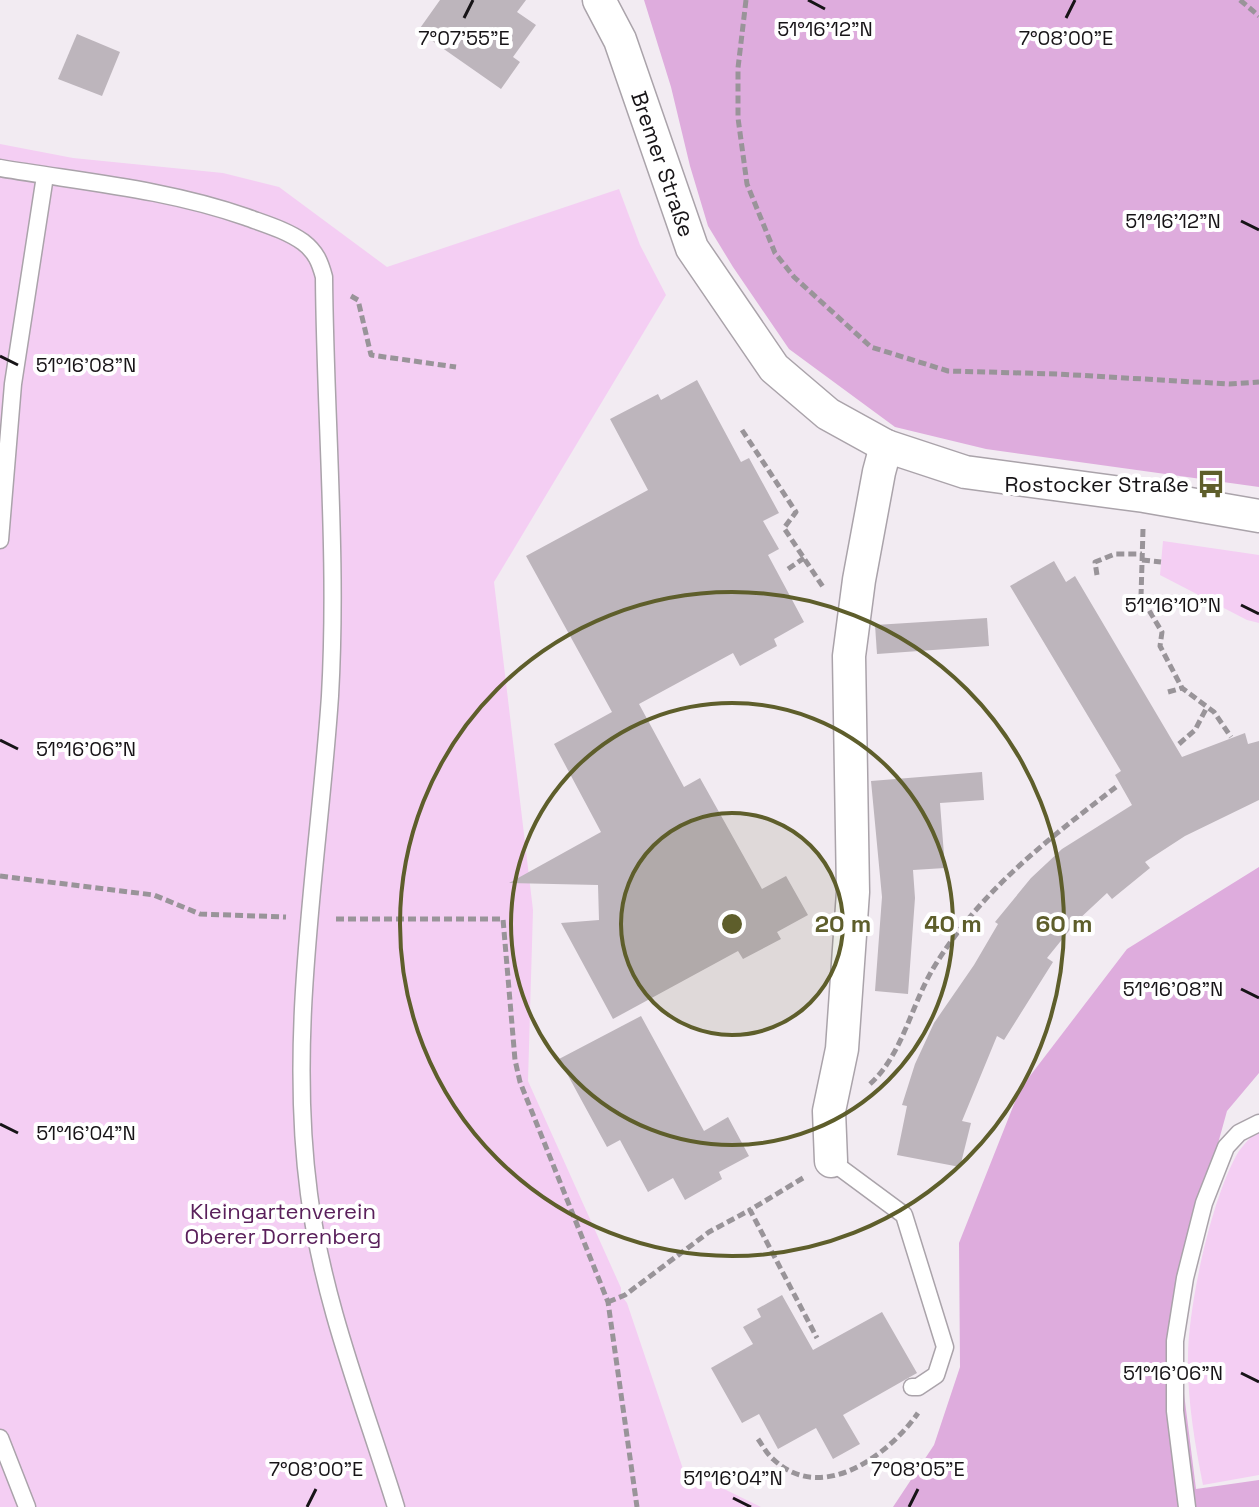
<svg xmlns="http://www.w3.org/2000/svg" width="1259" height="1507" font-family="'Space Grotesk',sans-serif">
  <style>
    .green { fill: #f4cef3 }
    .forest { fill: #deacdd }
    .building { fill: #bdb5bc }
    .lines { fill: none; stroke-linecap: round; stroke-linejoin: round }
    .service-casing { stroke: #aaa3aa; stroke-width: 19 }
    .minor-casing { stroke: #aaa3aa; stroke-width: 35 }
    .path { stroke: #999499; stroke-width: 5; stroke-dasharray: 8 4; stroke-linecap: butt }
    .service { stroke: #fff; stroke-width: 16 }
    .minor { stroke: #fff; stroke-width: 32 }
    .ticks { fill: none; stroke: #171417; stroke-width: 3 }
    .ring { fill: none; stroke: #5e5e2b; stroke-width: 4 }
    .labels { text-anchor: middle; stroke-width: 8; stroke-linejoin: round; paint-order: stroke }
    .street-label { font-size: 22px; fill: #171417; stroke: #fff }
    .poi-label { font-size: 22px; fill: #171417; stroke: #fff; text-anchor: end }
    .park-label { font-size: 22px; fill: #5a205b; stroke: #fff }
    .ticks-label { font-size: 20px; text-anchor: middle; fill: #171417; stroke: #fff; stroke-width: 8; stroke-linejoin: round; paint-order: stroke }
    .centre { fill: #5e5e2b; stroke: #fff; stroke-width: 4 }
    .ring-label { font-size: 24px; text-anchor: middle; font-weight: bold; fill: #5e5e2b; stroke: #fff; stroke-width: 8; stroke-linejoin: round; paint-order: stroke }
  </style>
  <rect width="100%" height="100%" fill="#f2ebf2"/>
  <!-- green -->
  <g class="green">
    <polygon points="0,144 73,158 223,173 279,187 387,267 619,189 640,245 666,295 494,582 533,910 528,1081 621,1288 621,1295 627,1303 683,1469 761,1507 0,1507"/>
    <polygon points="1163,541 1259,555 1259,623 1247,620 1160,575"/>
    <path d="M 1259,1127 L 1259,1475 L 1203,1485 C 1195,1445 1187,1398 1188,1357 C 1188,1306 1212,1195 1239,1151 C 1245,1143 1253,1135 1259,1127 Z"/>
  </g>
  <!-- forest -->
  <g class="forest">
    <polygon points="644,0 1259,0 1259,487 986,449 895,427 789,349 733,267 708,226 690,166 671,87"/>
    <polygon points="1259,867 1259,1073 1227,1111 1173,1306 1196,1489 1259,1480 1259,1507 893,1507 934,1445 960,1367 959,1243 1020,1089 1127,949"/>
  </g>
  <!-- building -->
  <g class="building">
    <polygon points="440,0 526,0 517,12 536,25 513,57 520,62 501,89 418,31"/>
    <polygon points="77,34 120,52 102,96 58,79"/>
    <polygon points="697,380 741,462 749,458 779,513 763,521 779,549 768,555 804,622 774,639 777,646 740,666 733,653 639,704 684,787 700,778 762,889 786,876 808,915 777,932 781,939 743,959 738,951 613,1019 561,923 599,920 598,885 509,883 601,832 554,744 612,712 526,556 648,490 610,419 658,394 661,400"/>
    <polygon points="1054,561 1066,582 1075,576 1182,757 1245,733 1248,744 1259,741 1259,800 1185,836 1145,862 1150,868 1112,899 1107,893 1077,921 1047,958 1053,962 1004,1040 997,1036 962,1121 971,1123 960,1167 897,1155 907,1106 902,1105 915,1064 934,1023 974,965 998,924 995,922 1031,878 1062,849 1132,805 1115,775 1121,771 1010,586"/>
    <polygon points="987,618 989,646 877,654 875,625"/>
    <polygon points="982,772 984,800 940,803 945,868 913,870 915,898 908,994 875,991 882,897 871,781"/>
    <polygon points="641,1016 704,1131 728,1117 749,1156 719,1172 722,1179 685,1200 673,1178 648,1192 620,1140 607,1147 559,1059"/>
    <polygon points="782,1295 813,1350 882,1312 917,1373 843,1415 860,1444 833,1459 816,1428 778,1449 759,1414 742,1423 711,1368 753,1344 743,1327 761,1317 757,1309"/>
  </g>
  <g class="lines">
    <defs>
      <g id="service">
        <path d="M 0,168 C 83,182 166,189 246,217 C 265,224 286,230 303,242 C 316,252 320,262 324,277 C 325,417 338,556 330,696 C 319,860 287,1029 309,1194 C 323,1302 364,1404 396,1507"/>
        <polyline points="0,540 13,384 45,176"/>
        <polyline points="831,1161 904,1215 945,1347 936,1375 918,1387 912,1387"/>
        <polyline points="0,1438 27,1507"/>
        <polyline points="1187,1507 1175,1411 1175,1341 1185,1278 1204,1203 1226,1147 1239,1133 1259,1123"/>
      </g>
      <g id="minor">
        <polyline points="599,0 620,40 692,248 774,368 828,414 886,446 965,472 1144,496 1259,516"/>
        <polyline points="831,1161 829,1111 842,1049 853,892 849,656 859,580 879,472 886,446"/>
      </g>
    </defs>
    <!-- service casing -->
    <use href="#service" class="service-casing"/>
    <!-- minor casing -->
    <use href="#minor" class="minor-casing"/>
    <!-- path -->
    <g class="path">
      <polyline points="746,0 738,68 738,118 747,184 775,253 794,277 871,347 948,371 1058,374 1229,384 1259,382"/>
      <polyline points="1240,0 1259,16"/>
      <polyline points="351,296 358,300 371,355 456,367"/>
      <polyline points="742,430 796,512 784,528 823,587"/>
      <polyline points="1143,529 1141,597 1162,632 1160,646 1182,688 1214,712 1231,737"/>
      <polyline points="1142,560 1161,562"/>
      <polyline points="788,569 804,558"/>
      <polyline points="1097,575 1095,562 1115,554 1142,554"/>
      <polyline points="1168,692 1182,688"/>
      <polyline points="1179,744 1195,730 1207,707"/>
      <polyline points="0,876 154,895 200,914 286,917"/>
      <polyline points="336,919 503,919 515,1060 520,1082 608,1302 637,1507"/>
      <path d="M 870,1084 C 903,1054 911,1005 934,967 C 981,890 1046,841 1116,787"/>
      <polyline points="803,1178 750,1210 817,1338"/>
      <polyline points="608,1302 625,1295 709,1232 750,1210"/>
      <path d="M 758,1439 C 763,1446 767,1454 773,1459 C 821,1505 888,1456 918,1413"/>
    </g>
    <!-- service -->
    <use href="#service" class="service"/>
    <!-- minor -->
    <use href="#minor" class="minor"/>
  </g>
  <!-- ticks -->
  <path class="ticks" d="M 808,0 L 825,9M 464,18 L 473,0M 1066,18 L 1075,0M 1241,221 L 1259,230M 0,356 L 18,365M 1241,605 L 1259,614M 0,740 L 18,749M 1241,989 L 1259,998M 0,1124 L 18,1133M 1241,1373 L 1259,1382M 733,1498 L 751,1507M 307,1507 L 316,1489M 909,1507 L 918,1489"/>
  <!-- distance rings -->
  <circle cx="732" cy="924" r="111" fill="#5e5e2b" fill-opacity=".12"/>
  <g class="ring">
    <circle cx="732" cy="924" r="111"/>
    <circle cx="732" cy="924" r="221"/>
    <circle cx="732" cy="924" r="332"/>
  </g>
  <!-- icons -->
  <defs>
    <symbol id="bus-bare" viewBox="-9 -9 18 18"><path d="M-5-6H5V4H4V6H2V4H-2V6H-4V4H-5ZM-3.5-4V0h7V-4ZM-3.5 1.2v1.5H-2V1.2ZM2 1.2v1.5H3.5V1.2Z" fill="#5e5e2b" stroke="#fff" stroke-width="2.5" paint-order="stroke"/></symbol>
  </defs>
  <g fill-rule="evenodd">
    <use href="#bus-bare" x="1191" y="464" width="40" height="40"/>
  </g>
  <g class="labels">
    <!-- street labels -->
    <g class="street-label">
      <text transform="translate(663 164) rotate(71)" y="8">Bremer Straße</text>
    </g>
    <!-- poi labels -->
    <g class="poi-label">
      <text x="1189" y="492">Rostocker Straße</text>
    </g>
    <!-- park labels -->
    <g class="park-label">
      <text x="283" y="1219">Kleingartenverein<tspan x="283" dy="25">Oberer Dorrenberg</tspan></text>
    </g>
  </g>
  <g class="ticks-label">
    <text x="825" y="36">51°16'12"N</text>
    <text x="464" y="45">7°07'55"E</text>
    <text x="1066" y="45">7°08'00"E</text>
    <text x="1173" y="228">51°16'12"N</text>
    <text x="86" y="372">51°16'08"N</text>
    <text x="1173" y="612">51°16'10"N</text>
    <text x="86" y="756">51°16'06"N</text>
    <text x="1173" y="996">51°16'08"N</text>
    <text x="86" y="1140">51°16'04"N</text>
    <text x="1173" y="1380">51°16'06"N</text>
    <text x="316" y="1476">7°08'00"E</text>
    <text x="918" y="1476">7°08'05"E</text>
    <text x="733" y="1485">51°16'04"N</text>
  </g>
  <circle cx="732" cy="924" r="12" class="centre"/>
  <g class="ring-label">
    <text x="843" y="932">20 m</text>
    <text x="953" y="932">40 m</text>
    <text x="1064" y="932">60 m</text>
  </g>
</svg>
